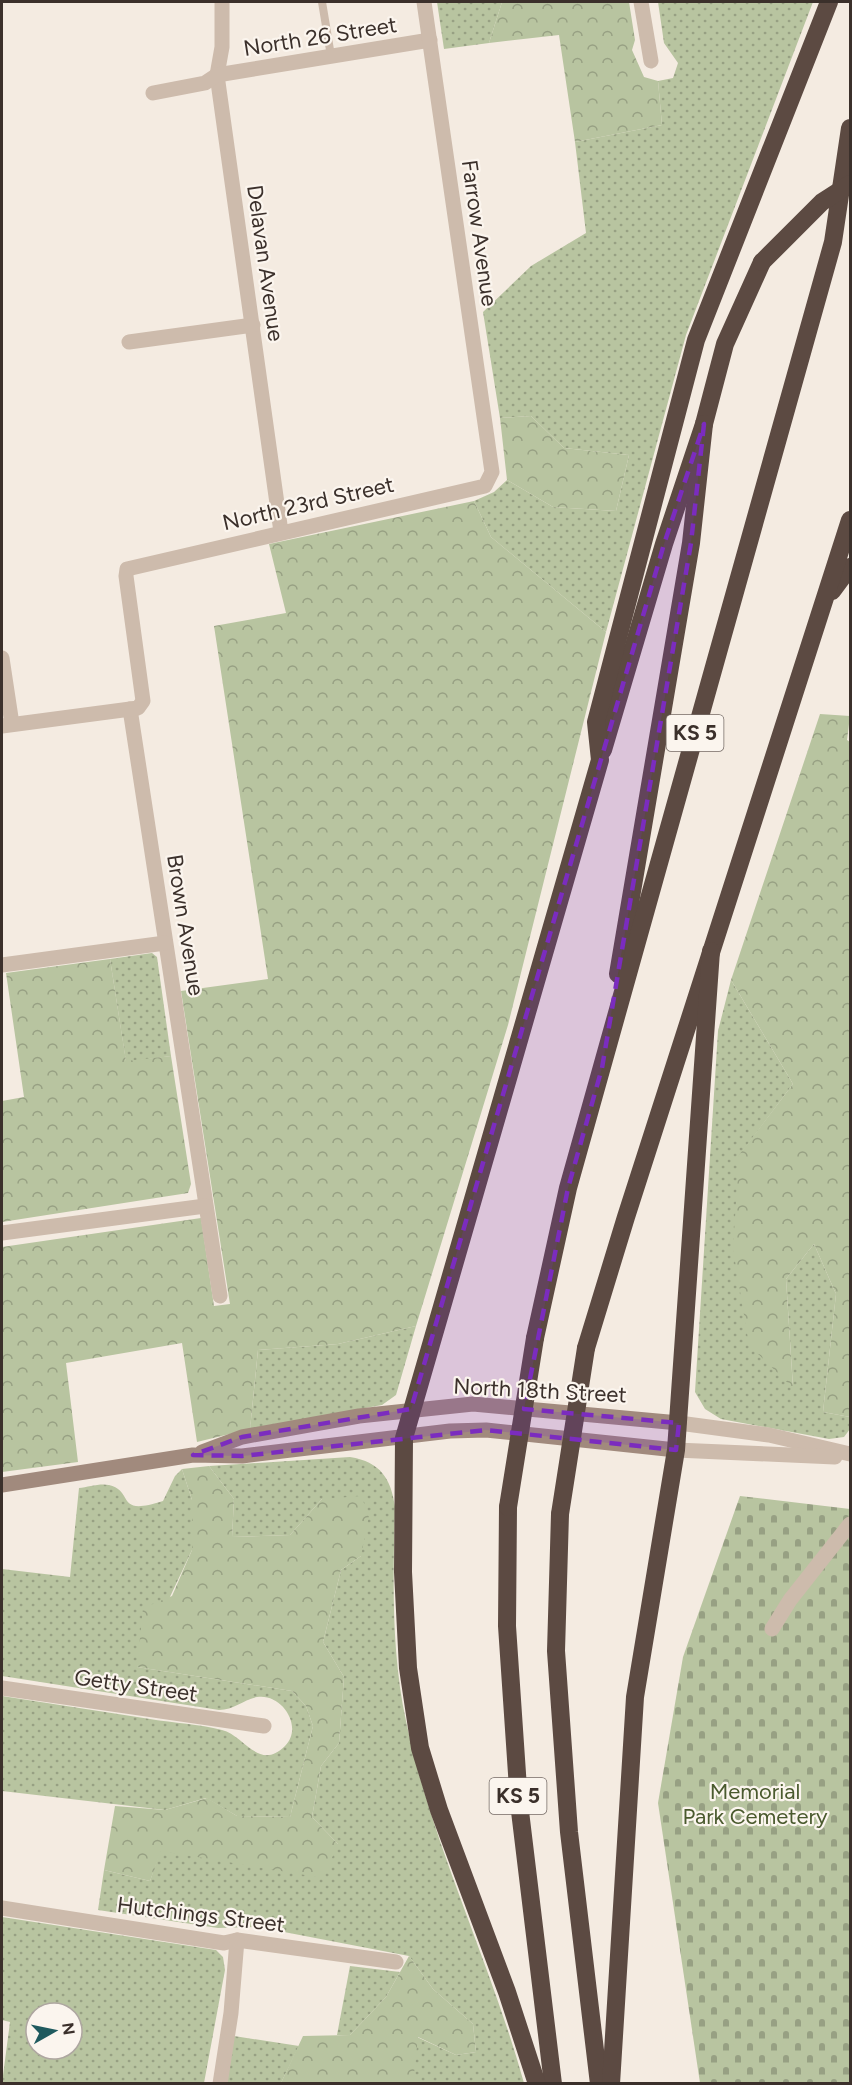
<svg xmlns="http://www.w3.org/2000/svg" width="852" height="2085" font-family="Figtree,sans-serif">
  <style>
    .grass { fill: url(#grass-dots); fill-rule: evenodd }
    .forest { fill: url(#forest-crowns) }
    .cemetery { fill: url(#cemetery-stones) }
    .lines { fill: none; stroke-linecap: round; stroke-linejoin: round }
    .lane { stroke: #cdbbac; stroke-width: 8 }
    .street { stroke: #cdbbac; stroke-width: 15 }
    .secondary { stroke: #a18a7d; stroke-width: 15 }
    .highway { stroke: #5c4a42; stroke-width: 18 }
    .highway-bridge { stroke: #5c4a42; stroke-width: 18 }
    .marked { fill: #7b2cbf; fill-opacity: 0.2; stroke: #7b2cbf; stroke-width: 4.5; stroke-dasharray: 12 8; stroke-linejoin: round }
    .labels { text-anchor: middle; stroke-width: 4.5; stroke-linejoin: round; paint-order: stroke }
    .shield { fill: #fbf5ee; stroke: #756b66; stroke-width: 1.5 }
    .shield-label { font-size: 21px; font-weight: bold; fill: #3b302b }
    .street-label { font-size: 22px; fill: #3b302b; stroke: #fbf5ee }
    .park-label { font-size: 22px; fill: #4a5a2e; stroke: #fbf5ee }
  </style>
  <defs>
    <pattern id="grass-dots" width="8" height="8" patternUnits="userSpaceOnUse" patternTransform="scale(1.5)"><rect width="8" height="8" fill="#b8c4a0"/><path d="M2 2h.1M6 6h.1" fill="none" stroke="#97a083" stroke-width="1.8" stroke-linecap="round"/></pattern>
    <pattern id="forest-crowns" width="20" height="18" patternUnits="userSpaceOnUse" patternTransform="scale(1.5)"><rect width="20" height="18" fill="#b8c4a0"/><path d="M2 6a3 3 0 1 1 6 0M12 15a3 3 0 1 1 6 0" fill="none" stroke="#97a083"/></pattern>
    <pattern id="cemetery-stones" width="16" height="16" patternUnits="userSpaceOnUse" patternTransform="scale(1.5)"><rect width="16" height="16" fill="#b8c4a0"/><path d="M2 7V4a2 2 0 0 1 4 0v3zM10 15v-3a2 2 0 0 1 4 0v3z" fill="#97a083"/></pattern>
  </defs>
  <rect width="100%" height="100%" fill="#f4ebe1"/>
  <!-- grass -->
  <g class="grass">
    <polygon points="437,2 502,2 489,43 444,49"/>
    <polygon points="658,2 813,2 686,335 606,632 491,537 474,501 494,492 507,480 553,507 616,511 629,455 564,448 531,416 500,418 483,312 531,266 586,233 575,142 662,125 658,81 673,78 678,63 664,43"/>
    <polygon points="152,953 157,957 171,1056 126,1062 110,959"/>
    <polygon points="731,980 793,1084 739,1156 793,1387 786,1279 814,1244 836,1294 823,1412 850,1417 850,1429 844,1437 829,1439 721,1419 705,1409 695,1392 718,1031"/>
    <polygon points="416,1326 396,1395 382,1405 250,1429 258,1350 338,1344"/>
    <path d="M 350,1457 C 381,1462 391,1479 395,1507 C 393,1578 391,1651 406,1721 C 432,1845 490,1961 524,2083 L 412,2083 L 417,2037 L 456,2055 L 476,2052 L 473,2024 L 433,1989 L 409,1956 L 258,1927 L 218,1928 L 98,1910 L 104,1870 L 150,1881 L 160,1851 L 338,1844 L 312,1817 L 321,1766 L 339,1743 L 344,1677 L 323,1642 L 341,1570 L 361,1556 L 322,1499 L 290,1535 L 232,1537 L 234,1499 L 209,1466 Z"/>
    <path d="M 182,1469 L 192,1500 L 192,1550 L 137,1667 L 292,1691 L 306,1706 L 313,1726 L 290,1817 L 237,1816 L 206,1798 L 165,1810 L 2,1791 L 2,1696 C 51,1704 101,1711 150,1719 C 174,1723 199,1724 222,1730 C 244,1735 259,1772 285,1746 C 304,1727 282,1693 257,1697 C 243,1700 234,1710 219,1710 L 2,1676 L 2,1569 L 70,1577 L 79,1488 C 88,1487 100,1483 109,1485 C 135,1491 114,1517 163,1501 L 175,1476 Z"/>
    <path d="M 2,1917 L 216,1950 L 223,1957 L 225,1970 L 204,2083 L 2,2083 L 10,2022 L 2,2020 ZM 36,2013 L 72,2013 L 72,2049 L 36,2049 Z"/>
    <polygon points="350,1966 400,1972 386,1997 350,2035 337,2035"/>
    <polygon points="234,2036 299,2046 281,2083 227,2084"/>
  </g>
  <!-- forest -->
  <g class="forest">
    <polygon points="502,2 629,2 635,40 632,50 644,77 658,81 662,125 575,142 559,35 489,43"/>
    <polygon points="531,416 564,448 629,455 616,511 553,507 507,480 500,418"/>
    <polygon points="474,501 491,537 606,632 508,1025 416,1326 338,1344 258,1350 250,1429 197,1442 182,1343 66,1363 78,1462 2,1472 2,1247 201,1218 214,1306 230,1304 181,991 268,979 214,626 286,613 269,544"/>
    <polygon points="820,714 850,716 847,740 850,742 850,1417 823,1412 836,1294 814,1244 786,1279 793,1388 749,1345 733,1249 739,1155 793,1084 731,980"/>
    <polygon points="110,959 126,1061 171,1056 191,1184 188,1193 2,1222 2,1101 24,1097 6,973"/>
    <polygon points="209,1466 234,1499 232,1537 290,1535 322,1499 361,1496 369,1515 361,1556 341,1570 323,1642 344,1677 339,1743 321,1766 312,1817 338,1844 323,1878 161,1851 150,1881 104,1870 115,1806 165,1810 207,1798 237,1816 290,1817 313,1726 306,1706 292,1691 137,1667 143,1608 172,1596 192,1550 192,1500 182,1469"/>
    <polygon points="409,1956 433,1989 473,2024 476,2052 456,2055 418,2037 413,2083 281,2083 303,2036 350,2035 386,1997"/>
  </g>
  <!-- cemetery -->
  <polygon class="cemetery" points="740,1496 850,1509 850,2083 700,2083 658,1803 683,1657"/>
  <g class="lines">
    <!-- lane -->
    <polyline class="lane" points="322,2 331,56"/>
    <!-- street -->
    <g class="street">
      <polyline points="222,2 222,47 217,75 281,532"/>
      <polyline points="641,2 651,61"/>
      <polyline points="153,93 205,83 217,75 430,40"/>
      <polyline points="129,342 253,325"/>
      <polyline points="2,658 12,724"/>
      <polyline points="130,709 220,1296"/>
      <polyline points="2,726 138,708 143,701 126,576 127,569 485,486 492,472 424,2"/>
      <polyline points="2,965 165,943"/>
      <polyline points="2,1233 205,1206"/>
      <polyline points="679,1423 769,1435 850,1454"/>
      <polyline points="676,1450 835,1457"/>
      <polyline points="772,1629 790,1600 850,1524"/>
      <polyline points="2,1688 264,1726"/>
      <polyline points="2,1908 224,1943 237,1940 396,1962"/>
      <polyline points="220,2084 231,2013 237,1940"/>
    </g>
    <!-- secondary -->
    <g class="secondary">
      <polyline points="202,1452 242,1437 359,1416 473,1404 679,1423"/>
      <polyline points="2,1485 193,1455 242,1456 450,1431 486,1430 676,1450"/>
    </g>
    <!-- highway -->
    <g class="highway">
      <polyline points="832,591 850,567"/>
      <polyline points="603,750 664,544 704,424 725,344 762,262"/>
      <polyline points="618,974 691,543 704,424"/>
      <polyline points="535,1338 568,1188 833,242 850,128"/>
      <polyline points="586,1348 626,1217 850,520"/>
      <polyline points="508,1507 507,1626 519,1803 553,2084"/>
      <polyline points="560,1514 556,1651 569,1832 599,2084"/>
      <polyline points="537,2084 507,1992 439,1810 420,1748 408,1668 403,1572 404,1438 600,760 596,722 696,340 829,2"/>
      <polyline points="611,2084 635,1697 676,1450 711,951"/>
    </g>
    <!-- highway-bridge -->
    <g class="highway-bridge">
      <polyline points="762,262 822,202 850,184"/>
      <polyline points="508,1507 535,1338"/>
      <polyline points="560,1514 586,1348"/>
    </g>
  </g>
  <!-- marked area -->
  <path class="marked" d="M 704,424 L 691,543 L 602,1068 L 568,1188 L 524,1409 L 679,1423 L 676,1450 L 486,1430 L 242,1456 L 193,1455 L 242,1437 L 411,1409 L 664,544 Z"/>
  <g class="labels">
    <!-- shield labels -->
    <g class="shield">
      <rect x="666.5" y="715" width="57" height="36" rx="4.5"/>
      <rect x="489.5" y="1778" width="57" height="36" rx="4.5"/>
    </g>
    <g class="shield-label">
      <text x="695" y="740">KS 5</text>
      <text x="518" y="1803">KS 5</text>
    </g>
    <!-- street labels -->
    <g class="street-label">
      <text transform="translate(320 36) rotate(-9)" y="8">North 26 Street</text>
      <text transform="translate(480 233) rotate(82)" y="8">Farrow Avenue</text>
      <text transform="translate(266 263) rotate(82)" y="8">Delavan Avenue</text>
      <text transform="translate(308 503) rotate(-13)" y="8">North 23rd Street</text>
      <text transform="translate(186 925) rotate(81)" y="8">Brown Avenue</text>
      <text transform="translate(540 1390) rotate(3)" y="8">North 18th Street</text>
      <text transform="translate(136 1685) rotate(8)" y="8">Getty Street</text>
      <text transform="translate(201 1914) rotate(7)" y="8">Hutchings Street</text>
    </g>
    <!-- park labels -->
    <g class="park-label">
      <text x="755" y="1799">Memorial<tspan x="755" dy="25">Park Cemetery</tspan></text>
    </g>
  </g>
  <!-- border -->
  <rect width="852" height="2085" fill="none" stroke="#3b302b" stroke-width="6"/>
  <!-- north arrow -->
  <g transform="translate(54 2031) rotate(81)"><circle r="28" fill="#fbf5ee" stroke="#aea6a0" stroke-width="1.5"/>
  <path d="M0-4.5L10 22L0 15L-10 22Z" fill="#1f5a5e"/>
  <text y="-9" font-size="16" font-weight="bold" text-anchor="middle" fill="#3b302b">N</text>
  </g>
</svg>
